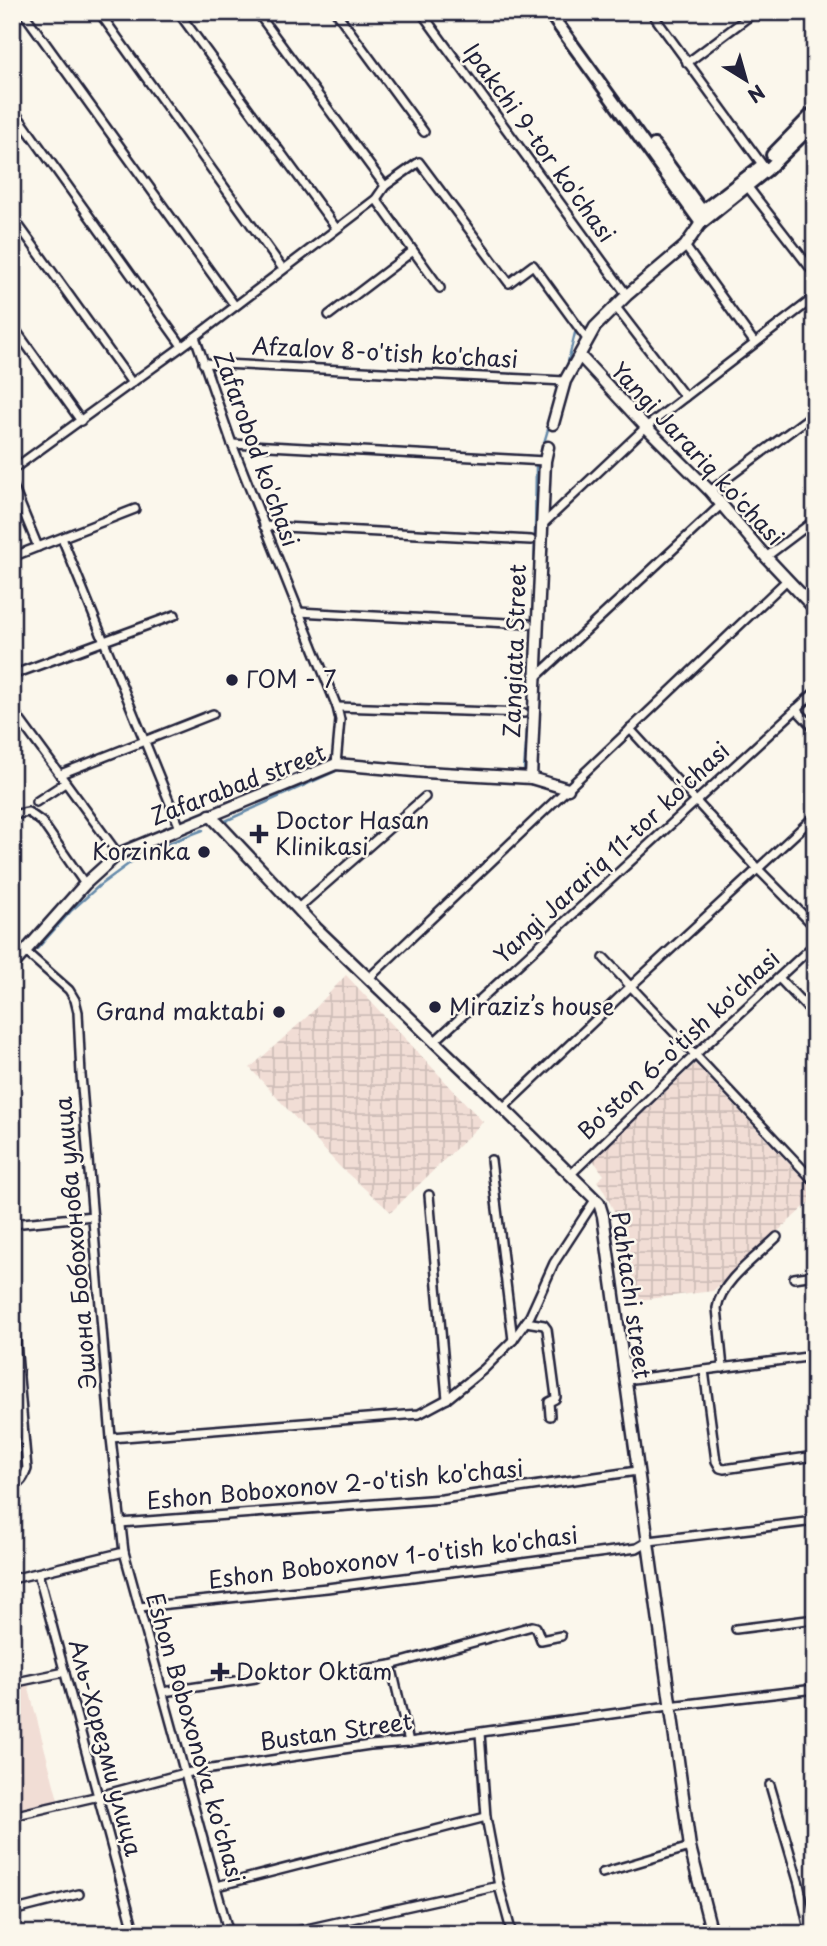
<svg xmlns="http://www.w3.org/2000/svg" width="827" height="1946" font-family="'Playpen Sans',sans-serif">
  <style>
    .built { fill: #f1ddd5 }
    .industrial { fill: url(#industrial-grid) }
    .lines { fill: none; stroke-linecap: round; stroke-linejoin: round }
    .stream { stroke: #668bab; stroke-width: 2.5 }
    .minor-casing { stroke: #22223b; stroke-width: 12 }
    .tertiary-casing { stroke: #22223b; stroke-width: 15 }
    .secondary-casing { stroke: #22223b; stroke-width: 16 }
    .minor { stroke: #fbf7ec; stroke-width: 7 }
    .tertiary { stroke: #fbf7ec; stroke-width: 10 }
    .secondary { stroke: #fbf7ec; stroke-width: 10 }
    .poi-dot { fill: #22223b; stroke: #fbf7ec; stroke-width: 2.5 }
    .labels { text-anchor: middle; stroke-width: 5; stroke-linejoin: round; paint-order: stroke }
    .street-label { font-size: 23px; fill: #22223b; stroke: #fbf7ec }
    .poi-label { font-size: 23px; fill: #22223b; stroke: #fbf7ec; text-anchor: start }
  </style>
  <defs>
    <pattern id="industrial-grid" width="8" height="8" patternUnits="userSpaceOnUse" patternTransform="scale(1.75)"><rect width="8" height="8" fill="#f1ddd5"/><path d="M0 4h8M4 0v8" fill="none" stroke="#cebdb8"/></pattern>
  </defs>
  <rect width="100%" height="100%" fill="#fbf7ec"/>
  <filter id="ink" filterUnits="userSpaceOnUse"><feTurbulence type="fractalNoise" baseFrequency=".0143" numOctaves="2"/><feDisplacementMap in="SourceGraphic" scale="14" xChannelSelector="R" yChannelSelector="G"/><feConvolveMatrix kernelMatrix="1 2 1 2 8 2 1 2 1" color-interpolation-filters="sRGB"/></filter>
  <g filter="url(#ink)">
    <!-- built -->
    <polygon class="built" points="28,1685 58,1800 16,1809 12,1802 12,1688"/>
    <!-- industrial -->
    <g class="industrial">
      <polygon points="346,975 483,1122 391,1212 340,1167 250,1068 309,1015"/>
      <polygon points="695,1064 796,1171 815,1189 815,1197 713,1291 631,1301 616,1215 603,1189 597,1181 604,1175 593,1160"/>
    </g>
    <g class="lines">
      <!-- stream -->
      <g class="stream">
        <polyline points="566,370 575,333"/>
        <polyline points="540,456 549,426"/>
        <polyline points="534,602 536,465"/>
        <polyline points="456,779 523,783 529,706"/>
        <polyline points="221,823 338,770 416,776"/>
        <polyline points="159,847 203,830"/>
        <polyline points="37,949 72,910 100,885 134,860"/>
      </g>
      <defs>
        <g id="minor">
          <polyline points="23,12 235,306"/>
          <polyline points="99,12 283,269"/>
          <polyline points="178,12 336,228"/>
          <polyline points="257,12 385,186"/>
          <polyline points="336,12 424,132"/>
          <polyline points="421,12 627,295"/>
          <polyline points="651,12 764,167"/>
          <polyline points="687,63 755,12"/>
          <polyline points="12,108 182,346"/>
          <polyline points="747,186 815,274"/>
          <polyline points="376,199 440,288"/>
          <polyline points="12,216 132,383"/>
          <polyline points="685,246 754,342"/>
          <polyline points="615,306 685,397"/>
          <polyline points="329,315 413,251"/>
          <polyline points="12,325 81,421"/>
          <polyline points="195,337 232,444 337,707 340,720 336,764"/>
          <polyline points="203,363 565,381"/>
          <polyline points="232,444 545,461"/>
          <polyline points="12,470 195,337 376,199 385,186 419,162 509,283 533,265 587,339"/>
          <polyline points="12,484 38,547"/>
          <polyline points="710,491 815,413"/>
          <polyline points="542,525 646,427 815,297"/>
          <polyline points="264,526 531,540"/>
          <polyline points="62,538 180,828"/>
          <polyline points="12,557 135,509"/>
          <polyline points="766,557 815,520"/>
          <polyline points="298,612 529,624"/>
          <polyline points="12,675 175,615"/>
          <polyline points="535,678 722,504"/>
          <polyline points="337,707 524,713"/>
          <polyline points="12,709 118,854"/>
          <polyline points="796,709 815,729"/>
          <polyline points="630,729 757,868 815,927"/>
          <polyline points="63,773 213,714"/>
          <polyline points="36,802 65,783"/>
          <polyline points="12,815 28,812 42,822 85,884"/>
          <polyline points="297,909 425,797"/>
          <polyline points="26,952 69,990 75,1000 78,1012 81,1075 111,1438 124,1552 229,1934"/>
          <polyline points="604,958 815,1182"/>
          <polyline points="369,978 787,580"/>
          <polyline points="779,978 815,1016"/>
          <polyline points="435,1041 815,692"/>
          <polyline points="503,1108 631,986 815,816"/>
          <polyline points="491,1160 513,1340"/>
          <polyline points="571,1174 696,1054 815,944"/>
          <polyline points="429,1195 447,1399"/>
          <polyline points="12,1224 93,1216"/>
          <polyline points="794,1278 815,1275"/>
          <path d="M 12,1298 L 27,1469 C 24,1477 22,1483 12,1486"/>
          <polyline points="526,1322 544,1325 547,1329 556,1397 555,1399 549,1402 550,1416"/>
          <path d="M 723,1368 L 717,1308 C 721,1281 758,1256 777,1237"/>
          <polyline points="704,1370 716,1461 720,1468 724,1469 815,1456"/>
          <polyline points="625,1380 815,1356"/>
          <polyline points="111,1438 405,1415 419,1414 447,1399 484,1369 513,1340 530,1316 554,1263 595,1200"/>
          <polyline points="120,1523 442,1499 637,1471"/>
          <polyline points="38,1573 135,1934"/>
          <polyline points="12,1579 124,1552"/>
          <polyline points="139,1607 327,1588 637,1548 649,1541 815,1521"/>
          <polyline points="736,1629 815,1619"/>
          <polyline points="360,1670 391,1665"/>
          <polyline points="12,1683 65,1672"/>
          <polyline points="163,1692 256,1678"/>
          <polyline points="480,1733 486,1817 499,1886 512,1934"/>
          <polyline points="409,1742 391,1665 532,1626 536,1627 541,1640 561,1636"/>
          <polyline points="770,1785 799,1884 810,1934"/>
          <polyline points="12,1816 99,1796 185,1773 370,1745 409,1742 669,1706 815,1689"/>
          <polyline points="602,1873 690,1847"/>
          <polyline points="217,1886 486,1817"/>
          <polyline points="12,1911 79,1894"/>
          <polyline points="12,1926 14,1934"/>
          <polyline points="284,1934 499,1886"/>
        </g>
        <g id="tertiary">
          <polyline points="580,356 646,427 710,491 766,557 815,609"/>
          <polyline points="553,424 565,381 595,327 627,295 685,246 701,223 702,215"/>
          <polyline points="531,778 545,461 548,447"/>
          <polyline points="210,815 316,928 487,1092 599,1203 603,1216 690,1847 712,1934"/>
          <polyline points="12,966 85,884 118,854 336,764 425,772 531,778 568,789"/>
        </g>
        <g id="secondary">
          <polyline points="549,12 701,223 767,170 815,123"/>
          <polyline points="654,145 702,211 761,166"/>
          <polyline points="772,155 815,111"/>
        </g>
      </defs>
      <!-- minor casing -->
      <use href="#minor" class="minor-casing"/>
      <!-- tertiary casing -->
      <use href="#tertiary" class="tertiary-casing"/>
      <!-- secondary casing -->
      <use href="#secondary" class="secondary-casing"/>
      <!-- minor -->
      <use href="#minor" class="minor"/>
      <!-- tertiary -->
      <use href="#tertiary" class="tertiary"/>
      <!-- secondary -->
      <use href="#secondary" class="secondary"/>
    </g>
  </g>
  <!-- markers -->
  <g class="poi-dot">
    <circle cx="232" cy="680" r="7"/>
    <path d="M255.5 823.5h7v7h7v7h-7v7h-7v-7h-7v-7h7z"/>
    <circle cx="204" cy="852" r="7"/>
    <circle cx="435" cy="1007" r="7"/>
    <circle cx="279" cy="1012" r="7"/>
    <path d="M216.5 1661.5h7v7h7v7h-7v7h-7v-7h-7v-7h7z"/>
  </g>
  <g class="labels">
    <!-- street labels -->
    <g class="street-label">
      <text transform="translate(539 143) rotate(54)" y="8">Ipakchi 9-tor ko'chasi</text>
      <text transform="translate(385 353) rotate(3)" y="8">Afzalov 8-o'tish ko'chasi</text>
      <text transform="translate(256 449) rotate(70)" y="8">Zafarobod ko'chasi</text>
      <text transform="translate(697 454) rotate(47)" y="8">Yangi Jarariq ko'chasi</text>
      <text transform="translate(515 651) rotate(-88)" y="8">Zangiata Street</text>
      <text transform="translate(238 785) rotate(-21)" y="8">Zafarabad street</text>
      <text transform="translate(612 853) rotate(-43)" y="8">Yangi Jarariq 11-tor ko'chasi</text>
      <text transform="translate(679 1045) rotate(-43)" y="8">Bo'ston 6-o'tish ko'chasi</text>
      <text transform="translate(76 1243) rotate(-95)" y="8">Эшона Бобохонова улица</text>
      <text transform="translate(631 1295) rotate(82)" y="8">Pahtachi street</text>
      <text transform="translate(335 1485) rotate(-5)" y="8">Eshon Boboxonov 2-o'tish ko'chasi</text>
      <text transform="translate(393 1558) rotate(-7)" y="8">Eshon Boboxonov 1-o'tish ko'chasi</text>
      <text transform="translate(336 1732) rotate(-8)" y="8">Bustаn Street</text>
      <text transform="translate(195 1738) rotate(74)" y="8">Eshon Boboxonova ko'chasi</text>
      <text transform="translate(105 1748) rotate(75)" y="8">Аль-Хорезми улица</text>
    </g>
    <!-- poi labels -->
    <g class="poi-label">
      <text x="246" y="688">ГОМ - 7</text>
      <text x="275" y="829">Doctor Hasan<tspan x="275" dy="26">Klinikasi</tspan></text>
      <text x="190" y="860" text-anchor="end">Korzinka</text>
      <text x="449" y="1015">Miraziz’s house</text>
      <text x="265" y="1020" text-anchor="end">Grand maktabi</text>
      <text x="236" y="1680">Doktor Oktam</text>
    </g>
  </g>
  <!-- margin -->
  <rect width="827" height="1946" fill="none" stroke="#fbf7ec" stroke-width="42"/>
  <rect x="21" y="21" width="785" height="1904" fill="none" stroke="#22223b" stroke-width="2.5" filter="url(#ink)"/>
  <!-- north arrow -->
  <g transform="translate(746 80) rotate(143)" stroke="#fbf7ec" stroke-width="5" paint-order="stroke">
  <path d="M0-5L12 26L0 18L-12 26Z" fill="#22223b"/>
  <text y="-10" font-size="19" font-weight="bold" text-anchor="middle" fill="#22223b">N</text>
  </g>
</svg>
